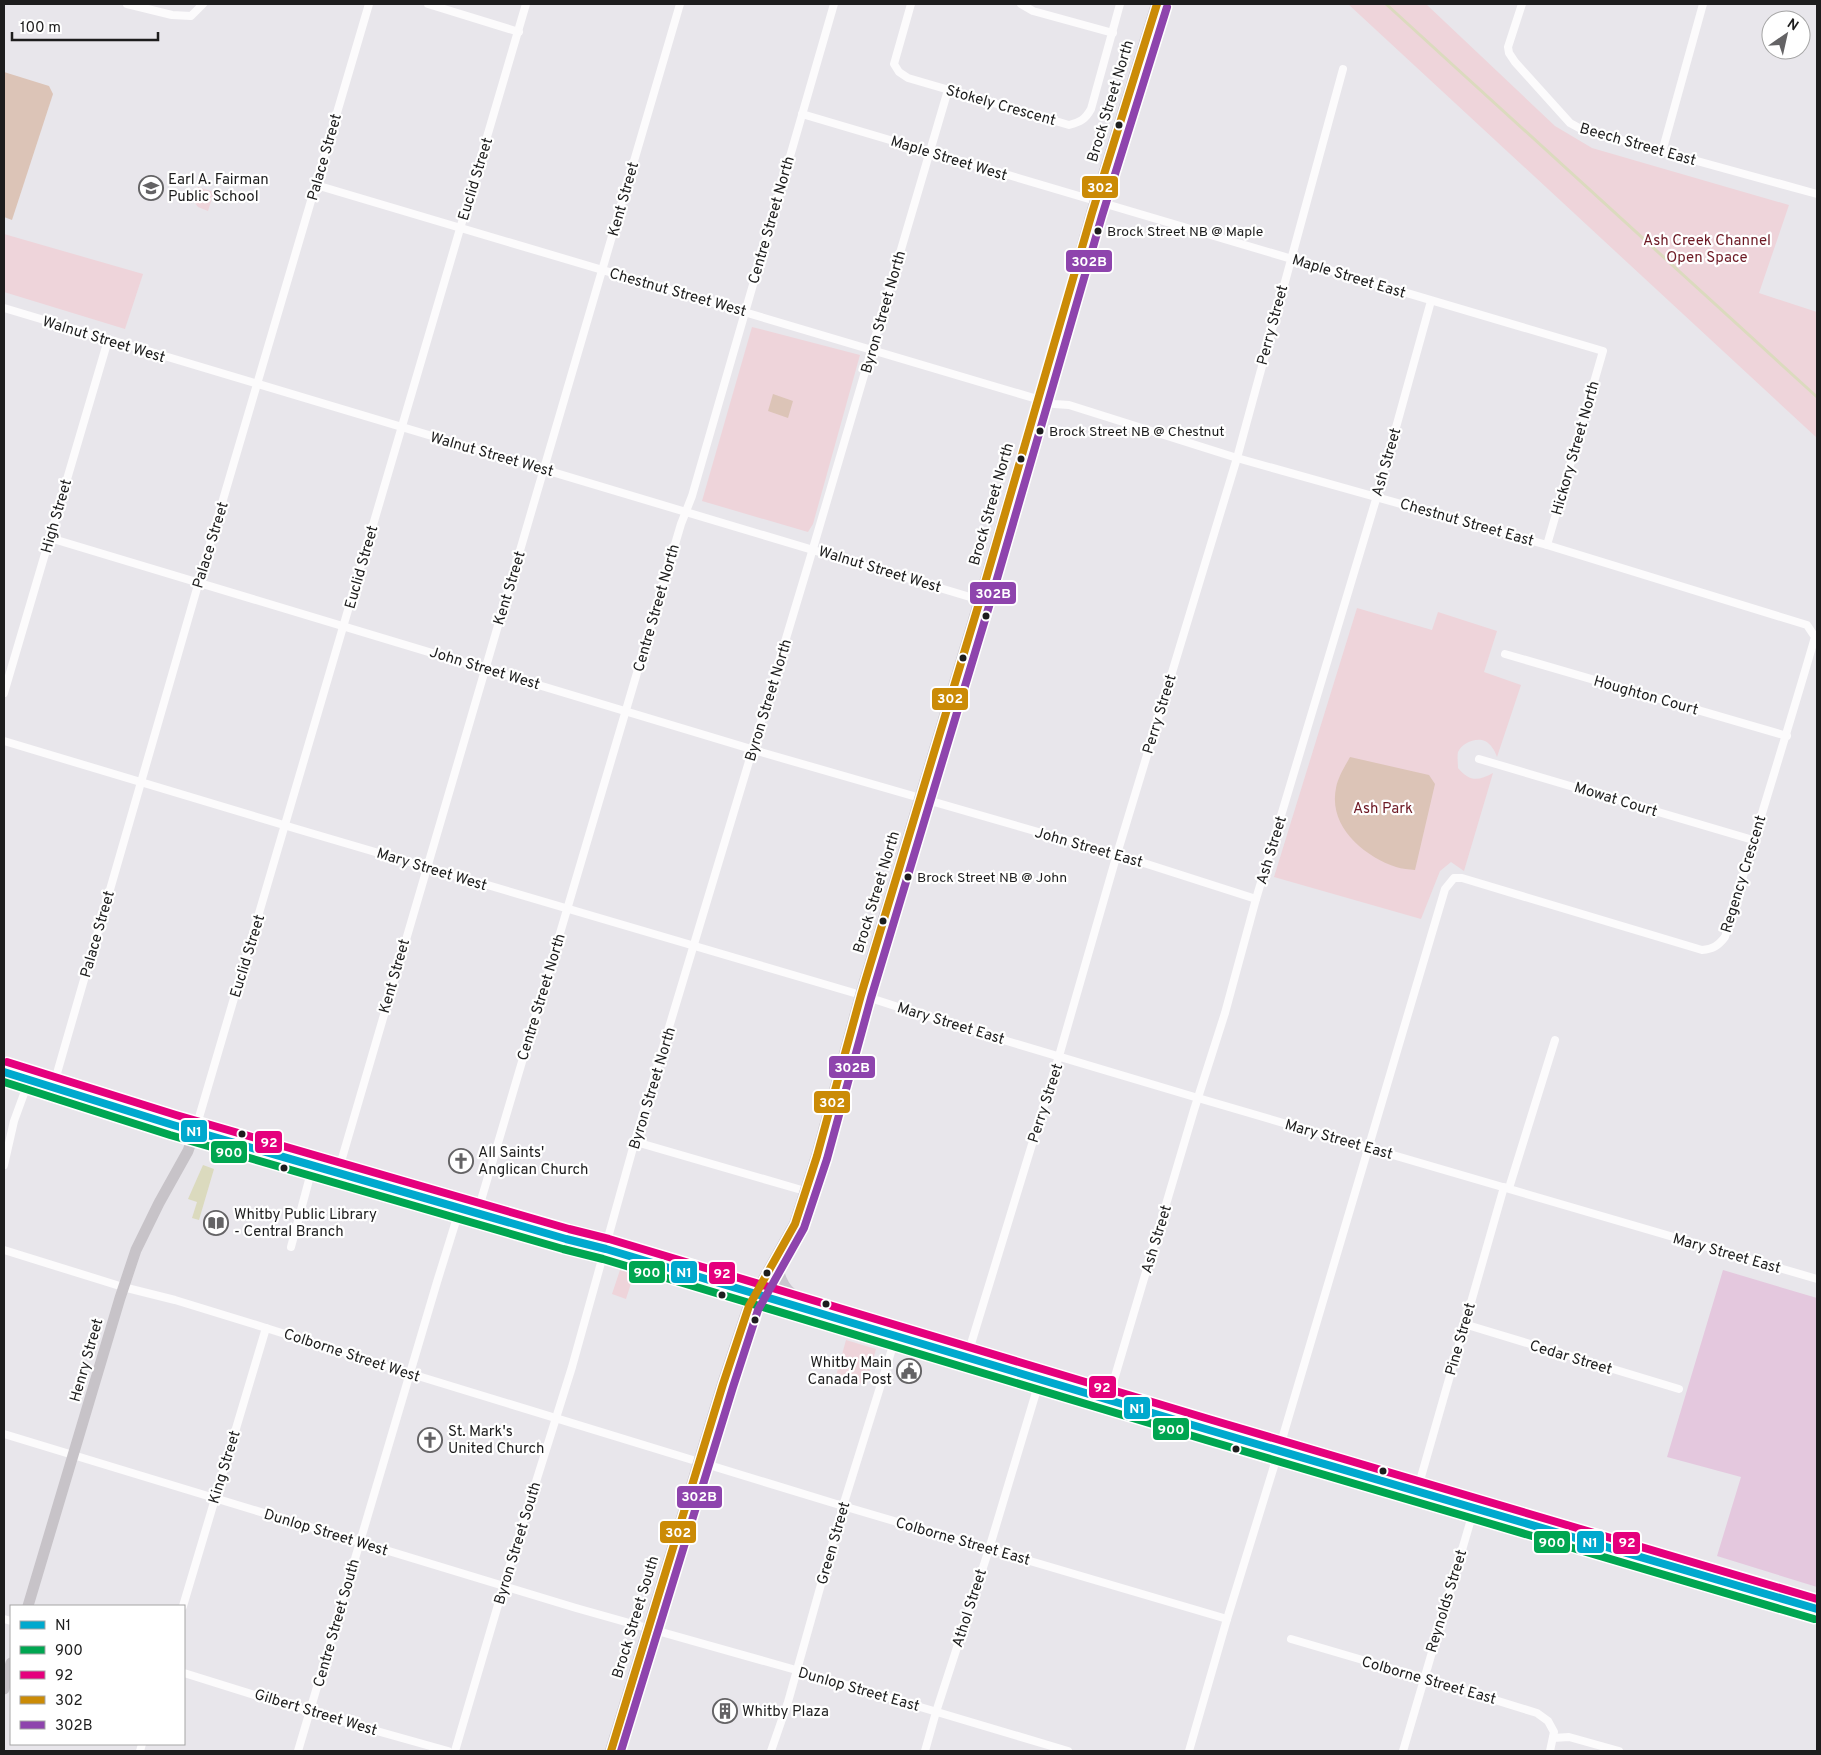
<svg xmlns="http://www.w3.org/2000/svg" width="1821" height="1755" font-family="Overpass,sans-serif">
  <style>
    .grass { fill: #e4c8de }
    .park { fill: #eed4da }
    .pitch { fill: #dcc4b7 }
    .water { fill: #dbdabe }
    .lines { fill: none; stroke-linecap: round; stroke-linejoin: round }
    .stream { stroke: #dbdabe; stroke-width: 3 }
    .minor { stroke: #fcfbfc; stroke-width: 8 }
    .secondary { stroke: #c7c3c8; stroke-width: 11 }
    .primary { stroke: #cac6ce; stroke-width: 12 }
    .bus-1-casing { stroke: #fff; stroke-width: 11 }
    .bus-2-casing { stroke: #fff; stroke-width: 11 }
    .bus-3-casing { stroke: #fff; stroke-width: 11 }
    .bus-4-casing { stroke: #fff; stroke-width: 11 }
    .bus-5-casing { stroke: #fff; stroke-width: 11 }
    .bus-1 { stroke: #00a9ce; stroke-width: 8 }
    .bus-2 { stroke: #00a651; stroke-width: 8 }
    .bus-3 { stroke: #e5007d; stroke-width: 8 }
    .bus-4 { stroke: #cb8b06; stroke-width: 8 }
    .bus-5 { stroke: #8e44ad; stroke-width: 8 }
    .bus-dot { fill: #1d1d1d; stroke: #fff; stroke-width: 2 }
    .labels { text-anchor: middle; stroke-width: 4.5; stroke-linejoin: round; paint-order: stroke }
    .bus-label { font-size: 14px; fill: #1d1d1d; stroke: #fff; text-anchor: start }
    .street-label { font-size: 15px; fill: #1d1d1d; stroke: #fff }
    .poi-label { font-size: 15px; fill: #1d1d1d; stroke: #fff; text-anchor: start }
    .park-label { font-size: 15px; fill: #6d1924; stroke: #fff }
    .line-badge { stroke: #fff; stroke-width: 2 }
    .badge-label { font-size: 14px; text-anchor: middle; font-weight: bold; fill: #fff }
  </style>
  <rect width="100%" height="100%" fill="#e8e6eb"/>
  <!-- grass -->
  <polygon class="grass" points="1723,1270 1817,1298 1817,1587 1717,1556 1741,1477 1667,1457"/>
  <!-- park -->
  <g class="park">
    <polygon points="1348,4 1426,4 1555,126 1592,148 1789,205 1759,293 1817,312 1817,438"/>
    <polygon points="197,187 214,192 208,211 198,207 192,199"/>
    <polygon points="4,234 143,274 125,329 4,292"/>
    <polygon points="752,327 860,355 813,524 808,532 702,501"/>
    <path d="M 1357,608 L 1432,630 L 1438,612 L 1497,631 L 1484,672 L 1521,685 L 1497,757 C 1495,751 1491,744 1485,741 C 1476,737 1462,743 1458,752 C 1457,757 1458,763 1458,768 C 1470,782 1478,781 1493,773 L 1464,871 L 1451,862 L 1440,871 L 1421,919 L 1274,877 Z"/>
    <polygon points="620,1270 634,1274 626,1299 612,1294"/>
    <polygon points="846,1340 876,1349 866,1385 836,1376"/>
  </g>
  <!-- pitch -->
  <g class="pitch">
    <polygon points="4,72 49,86 53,94 12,220 4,217"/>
    <polygon points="773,394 793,401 788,418 768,411"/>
    <path d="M 1350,757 L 1429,775 L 1435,784 L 1415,870 C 1409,869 1402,869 1396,867 C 1364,856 1328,827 1336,788 C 1338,777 1345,766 1350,757 Z"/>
  </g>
  <!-- water -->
  <polygon class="water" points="203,1165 214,1169 199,1220 192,1218 197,1202 188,1199"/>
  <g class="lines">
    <!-- stream -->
    <polyline class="stream" points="1386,4 1817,397"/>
    <!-- minor -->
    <g class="minor">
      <polyline points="127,4 172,15 191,16 203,4"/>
      <polyline points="428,4 519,32"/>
      <path d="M 911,4 L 894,64 L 899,72 L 908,78 L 1069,125 C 1080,122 1085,120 1091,109 L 1120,4"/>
      <polyline points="1021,4 1033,11 1113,33"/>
      <polyline points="1522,4 1508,47 1509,53 1515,62 1570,123 1581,129 1817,194"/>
      <polyline points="802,114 1603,351 1547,545"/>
      <polyline points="1662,152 1703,4"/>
      <path d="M 316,185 L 1054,404 L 1069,405 L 1237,458 L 1547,545 L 1807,625 L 1815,637 C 1786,737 1754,837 1725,937 C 1718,946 1713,949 1702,950 L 1462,878 L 1454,878 L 1445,889 L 1275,1463 L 1227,1619 L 1189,1751"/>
      <polyline points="4,308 980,600"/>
      <polyline points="50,538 764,753 1125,857 1256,899"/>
      <polyline points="1505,654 1787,736"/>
      <polyline points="4,693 108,340"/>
      <polyline points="4,741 297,829 861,995 960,1027 1198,1098 1817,1279"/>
      <polyline points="1479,759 1753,840"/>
      <polyline points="53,1087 202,571 369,4"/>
      <polyline points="195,1131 526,4"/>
      <polyline points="636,1142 805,1191"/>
      <polyline points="4,1165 14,1121 29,1080"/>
      <polyline points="338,1172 680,4"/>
      <polyline points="1509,1188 1555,1040"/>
      <polyline points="480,1213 482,1197 681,524 692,496 834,4"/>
      <polyline points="291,1247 313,1165"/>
      <polyline points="4,1250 123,1287 175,1300 266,1328 418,1376 843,1506 1227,1619"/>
      <polyline points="1464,1324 1679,1389"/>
      <polyline points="967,1357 1059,1056 1117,854 1237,458 1343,69"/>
      <polyline points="1108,1400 1194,1110 1225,1013 1256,899 1377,496 1431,301"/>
      <polyline points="4,1434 576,1608 796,1670 1068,1751"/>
      <polyline points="1417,1491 1504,1187"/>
      <polyline points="183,1606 266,1328"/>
      <polyline points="4,1619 11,1621"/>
      <polyline points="1291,1639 1424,1678 1537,1713 1548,1721 1554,1732 1550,1751"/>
      <polyline points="184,1673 309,1712 448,1751"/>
      <polyline points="1553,1738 1569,1737 1619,1751"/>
      <polyline points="140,1751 142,1744"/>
      <polyline points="298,1751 437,1282 460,1208"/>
      <polyline points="455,1751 508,1571 572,1367 636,1137 809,562 948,90"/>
      <polyline points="771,1751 788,1702 843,1506 896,1336"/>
      <polyline points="925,1751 936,1712 989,1549 1040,1379"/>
      <polyline points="1403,1751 1474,1509"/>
    </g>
    <!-- secondary -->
    <g class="secondary">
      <polyline points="28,1606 120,1298 136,1250 159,1203 188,1151 195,1131"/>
      <polyline points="4,1689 11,1663"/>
    </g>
    <!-- primary -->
    <g class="primary">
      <polyline points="4,1072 173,1125 566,1239 606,1249 1209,1430 1817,1609"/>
      <path d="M 776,1260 C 779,1283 785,1291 804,1304"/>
      <polyline points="611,1751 723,1384 749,1306 795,1224 817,1156 861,995 980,600 1063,317 1092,213 1157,4"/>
    </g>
    <defs>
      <polyline id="bus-1" points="4,1072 173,1125 566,1239 606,1249 1209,1430 1817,1609"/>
      <polyline id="bus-2" points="4,1082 170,1135 563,1249 603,1259 1206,1440 1814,1619"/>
      <polyline id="bus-3" points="7,1062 176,1115 569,1229 609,1239 1212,1420 1817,1599"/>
      <polyline id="bus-4" points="611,1751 723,1384 749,1306 795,1224 817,1156 861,995 980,600 1092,213 1157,4"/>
      <polyline id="bus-5" points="621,1751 733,1387 758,1310 804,1228 827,1159 871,998 990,603 1102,216 1167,7"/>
    </defs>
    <!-- bus-1 casing -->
    <use href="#bus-1" class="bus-1-casing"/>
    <!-- bus-2 casing -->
    <use href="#bus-2" class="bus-2-casing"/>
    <!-- bus-3 casing -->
    <use href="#bus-3" class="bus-3-casing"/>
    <!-- bus-4 casing -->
    <use href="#bus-4" class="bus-4-casing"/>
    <!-- bus-5 casing -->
    <use href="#bus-5" class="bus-5-casing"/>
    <!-- bus-1 -->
    <use href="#bus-1" class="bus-1"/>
    <!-- bus-2 -->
    <use href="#bus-2" class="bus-2"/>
    <!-- bus-3 -->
    <use href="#bus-3" class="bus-3"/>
    <!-- bus-4 -->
    <use href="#bus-4" class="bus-4"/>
    <!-- bus-5 -->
    <use href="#bus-5" class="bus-5"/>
  </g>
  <!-- icons -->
  <defs>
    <symbol id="school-ring" viewBox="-11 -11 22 22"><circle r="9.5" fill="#fff" stroke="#646365" stroke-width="1.5"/><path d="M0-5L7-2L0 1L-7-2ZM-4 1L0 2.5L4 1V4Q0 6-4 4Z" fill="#646365"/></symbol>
    <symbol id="church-ring" viewBox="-11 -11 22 22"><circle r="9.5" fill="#fff" stroke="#646365" stroke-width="1.5"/><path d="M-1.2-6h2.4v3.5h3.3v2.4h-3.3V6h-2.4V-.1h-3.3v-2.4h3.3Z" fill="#646365"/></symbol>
    <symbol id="library-ring" viewBox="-11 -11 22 22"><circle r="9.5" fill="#fff" stroke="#646365" stroke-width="1.5"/><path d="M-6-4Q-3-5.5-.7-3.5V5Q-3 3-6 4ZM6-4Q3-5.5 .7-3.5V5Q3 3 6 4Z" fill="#646365"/></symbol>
    <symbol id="civic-ring" viewBox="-11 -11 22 22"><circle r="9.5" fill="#fff" stroke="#646365" stroke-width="1.5"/><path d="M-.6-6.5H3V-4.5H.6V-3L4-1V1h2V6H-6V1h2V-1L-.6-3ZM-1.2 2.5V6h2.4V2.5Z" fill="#646365"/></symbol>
    <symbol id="building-ring" viewBox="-11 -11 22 22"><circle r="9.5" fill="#fff" stroke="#646365" stroke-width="1.5"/><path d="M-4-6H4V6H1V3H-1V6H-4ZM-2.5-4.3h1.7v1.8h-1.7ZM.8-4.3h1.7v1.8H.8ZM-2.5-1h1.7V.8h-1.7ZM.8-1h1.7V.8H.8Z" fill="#646365"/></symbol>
  </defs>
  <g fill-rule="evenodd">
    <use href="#school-ring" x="137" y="174" width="28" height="28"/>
    <use href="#church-ring" x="447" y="1147" width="28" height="28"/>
    <use href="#library-ring" x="202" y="1209" width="28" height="28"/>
    <use href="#civic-ring" x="895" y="1357" width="28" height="28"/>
    <use href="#church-ring" x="416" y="1426" width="28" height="28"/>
    <use href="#building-ring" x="711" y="1697" width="28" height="28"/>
  </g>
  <!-- markers -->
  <g class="bus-dot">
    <circle cx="1119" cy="125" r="4.5"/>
    <circle cx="1098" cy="231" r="4.5"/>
    <circle cx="1040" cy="431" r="4.5"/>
    <circle cx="1021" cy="459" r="4.5"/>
    <circle cx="986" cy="616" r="4.5"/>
    <circle cx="963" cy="658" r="4.5"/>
    <circle cx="908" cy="877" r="4.5"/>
    <circle cx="883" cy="921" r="4.5"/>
    <circle cx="242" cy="1134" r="4.5"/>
    <circle cx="284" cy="1168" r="4.5"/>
    <circle cx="767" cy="1273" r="4.5"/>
    <circle cx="722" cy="1295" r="4.5"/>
    <circle cx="826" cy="1304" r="4.5"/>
    <circle cx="755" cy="1320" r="4.5"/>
    <circle cx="1236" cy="1449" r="4.5"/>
    <circle cx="1383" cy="1471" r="4.5"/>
  </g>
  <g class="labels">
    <!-- bus labels -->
    <g class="bus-label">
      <text x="1107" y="236">Brock Street NB @ Maple</text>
      <text x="1049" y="436">Brock Street NB @ Chestnut</text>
      <text x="917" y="882">Brock Street NB @ John</text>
    </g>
    <!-- street labels -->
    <g class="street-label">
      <text transform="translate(1110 101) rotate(-73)" y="5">Brock Street North</text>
      <text transform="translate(1001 105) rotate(16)" y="5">Stokely Crescent</text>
      <text transform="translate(1638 144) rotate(16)" y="5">Beech Street East</text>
      <text transform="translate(324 157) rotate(-74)" y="5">Palace Street</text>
      <text transform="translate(949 158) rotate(17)" y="5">Maple Street West</text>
      <text transform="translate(475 179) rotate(-73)" y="5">Euclid Street</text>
      <text transform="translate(623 199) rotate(-74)" y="5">Kent Street</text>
      <text transform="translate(771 220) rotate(-74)" y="5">Centre Street North</text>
      <text transform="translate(1349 276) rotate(17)" y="5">Maple Street East</text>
      <text transform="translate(678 292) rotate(16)" y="5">Chestnut Street West</text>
      <text transform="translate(883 312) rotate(-74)" y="5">Byron Street North</text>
      <text transform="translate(1272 325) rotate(-75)" y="5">Perry Street</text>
      <text transform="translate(104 339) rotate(17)" y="5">Walnut Street West</text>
      <text transform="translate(1575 448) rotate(-74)" y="5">Hickory Street North</text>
      <text transform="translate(492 454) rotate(16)" y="5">Walnut Street West</text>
      <text transform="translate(1386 462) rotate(-74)" y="5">Ash Street</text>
      <text transform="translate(991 504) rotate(-74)" y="5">Brock Street North</text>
      <text transform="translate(56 516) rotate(-74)" y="5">High Street</text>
      <text transform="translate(1467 522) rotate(16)" y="5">Chestnut Street East</text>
      <text transform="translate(210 545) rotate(-73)" y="5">Palace Street</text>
      <text transform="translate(361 567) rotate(-74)" y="5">Euclid Street</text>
      <text transform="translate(880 569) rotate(17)" y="5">Walnut Street West</text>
      <text transform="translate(509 588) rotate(-73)" y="5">Kent Street</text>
      <text transform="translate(656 608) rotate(-74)" y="5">Centre Street North</text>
      <text transform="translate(485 668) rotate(17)" y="5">John Street West</text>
      <text transform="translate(1646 695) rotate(16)" y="5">Houghton Court</text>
      <text transform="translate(768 700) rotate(-73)" y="5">Byron Street North</text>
      <text transform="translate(1159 714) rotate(-73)" y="5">Perry Street</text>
      <text transform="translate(1616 799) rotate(17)" y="5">Mowat Court</text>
      <text transform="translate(1089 847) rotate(16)" y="5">John Street East</text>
      <text transform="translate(1271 850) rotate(-73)" y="5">Ash Street</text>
      <text transform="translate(432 869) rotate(17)" y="5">Mary Street West</text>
      <text transform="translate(1743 874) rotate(-73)" y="5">Regency Crescent</text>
      <text transform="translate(876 892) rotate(-73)" y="5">Brock Street North</text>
      <text transform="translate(97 934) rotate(-74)" y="5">Palace Street</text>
      <text transform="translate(247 956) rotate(-73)" y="5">Euclid Street</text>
      <text transform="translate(394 976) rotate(-74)" y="5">Kent Street</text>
      <text transform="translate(541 997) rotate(-73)" y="5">Centre Street North</text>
      <text transform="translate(951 1023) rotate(17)" y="5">Mary Street East</text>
      <text transform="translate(652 1088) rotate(-73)" y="5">Byron Street North</text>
      <text transform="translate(1045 1103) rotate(-72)" y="5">Perry Street</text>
      <text transform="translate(1339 1139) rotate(16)" y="5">Mary Street East</text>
      <text transform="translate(1156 1239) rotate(-73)" y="5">Ash Street</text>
      <text transform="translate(1727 1253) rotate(16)" y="5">Mary Street East</text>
      <text transform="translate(1460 1339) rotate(-74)" y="5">Pine Street</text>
      <text transform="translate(352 1355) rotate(18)" y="5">Colborne Street West</text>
      <text transform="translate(1571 1357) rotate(17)" y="5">Cedar Street</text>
      <text transform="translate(86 1360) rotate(-74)" y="5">Henry Street</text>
      <text transform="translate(224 1467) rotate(-73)" y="5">King Street</text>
      <text transform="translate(326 1532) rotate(17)" y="5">Dunlop Street West</text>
      <text transform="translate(963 1541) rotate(16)" y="5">Colborne Street East</text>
      <text transform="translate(517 1543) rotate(-73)" y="5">Byron Street South</text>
      <text transform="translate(833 1543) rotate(-74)" y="5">Green Street</text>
      <text transform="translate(1446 1601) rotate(-73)" y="5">Reynolds Street</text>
      <text transform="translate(969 1608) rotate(-72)" y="5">Athol Street</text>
      <text transform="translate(635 1617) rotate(-73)" y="5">Brock Street South</text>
      <text transform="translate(336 1623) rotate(-74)" y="5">Centre Street South</text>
      <text transform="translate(1429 1680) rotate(16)" y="5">Colborne Street East</text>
      <text transform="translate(859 1689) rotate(16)" y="5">Dunlop Street East</text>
      <text transform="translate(316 1712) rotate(17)" y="5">Gilbert Street West</text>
    </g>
    <!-- poi labels -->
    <g class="poi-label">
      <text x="168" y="184">Earl A. Fairman<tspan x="168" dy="17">Public School</tspan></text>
      <text x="478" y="1157">All Saints'<tspan x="478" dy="17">Anglican Church</tspan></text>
      <text x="234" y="1219">Whitby Public Library<tspan x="234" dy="17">- Central Branch</tspan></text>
      <text x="892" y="1367" text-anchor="end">Whitby Main<tspan x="892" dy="17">Canada Post</tspan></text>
      <text x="448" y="1436">St. Mark's<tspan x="448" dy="17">United Church</tspan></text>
      <text x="742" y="1716">Whitby Plaza</text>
    </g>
    <!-- park labels -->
    <g class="park-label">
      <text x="1707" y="245">Ash Creek Channel<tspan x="1707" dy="17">Open Space</tspan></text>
      <text x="1383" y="813">Ash Park</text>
    </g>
  </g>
  <g class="line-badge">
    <rect x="1081" y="175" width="38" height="24" rx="5" fill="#cb8b06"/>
    <rect x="1065" y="249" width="48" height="24" rx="5" fill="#8e44ad"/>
    <rect x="969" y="581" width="48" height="24" rx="5" fill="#8e44ad"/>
    <rect x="931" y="687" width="38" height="24" rx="5" fill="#cb8b06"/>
    <rect x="828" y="1055" width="48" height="24" rx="5" fill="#8e44ad"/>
    <rect x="813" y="1090" width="38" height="24" rx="5" fill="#cb8b06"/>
    <rect x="180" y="1119" width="28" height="24" rx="5" fill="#00a9ce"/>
    <rect x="254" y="1130" width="29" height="24" rx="5" fill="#e5007d"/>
    <rect x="210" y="1140" width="38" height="24" rx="5" fill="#00a651"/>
    <rect x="628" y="1260" width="38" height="24" rx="5" fill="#00a651"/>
    <rect x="670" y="1260" width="28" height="24" rx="5" fill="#00a9ce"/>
    <rect x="708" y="1261" width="28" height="24" rx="5" fill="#e5007d"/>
    <rect x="1088" y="1375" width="29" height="24" rx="5" fill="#e5007d"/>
    <rect x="1123" y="1396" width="28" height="24" rx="5" fill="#00a9ce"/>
    <rect x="1152" y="1417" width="38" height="24" rx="5" fill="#00a651"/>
    <rect x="676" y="1485" width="47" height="24" rx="5" fill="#8e44ad"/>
    <rect x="659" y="1520" width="38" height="24" rx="5" fill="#cb8b06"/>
    <rect x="1533" y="1530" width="38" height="24" rx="5" fill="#00a651"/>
    <rect x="1576" y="1530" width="29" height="24" rx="5" fill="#00a9ce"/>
    <rect x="1612" y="1531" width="29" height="24" rx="5" fill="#e5007d"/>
  </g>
  <g class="badge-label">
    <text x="1100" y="192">302</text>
    <text x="1089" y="266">302B</text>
    <text x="993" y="598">302B</text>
    <text x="950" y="703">302</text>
    <text x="852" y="1072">302B</text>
    <text x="832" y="1107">302</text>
    <text x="194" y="1136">N1</text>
    <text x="269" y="1147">92</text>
    <text x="229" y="1157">900</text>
    <text x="647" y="1277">900</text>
    <text x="684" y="1277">N1</text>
    <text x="722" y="1278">92</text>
    <text x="1102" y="1392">92</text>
    <text x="1137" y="1413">N1</text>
    <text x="1171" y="1434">900</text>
    <text x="699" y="1501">302B</text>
    <text x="678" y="1537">302</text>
    <text x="1552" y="1547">900</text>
    <text x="1590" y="1547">N1</text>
    <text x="1627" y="1547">92</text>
  </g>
  <!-- border -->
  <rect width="1821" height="1755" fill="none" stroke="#1d1d1d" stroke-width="10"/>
  <!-- legend -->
  <rect x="10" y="1605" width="175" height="140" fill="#ffffff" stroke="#a5a5a5"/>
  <rect x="20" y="1621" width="25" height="8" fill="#00a9ce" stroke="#a5a5a5"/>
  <text x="55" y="1630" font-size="15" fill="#1d1d1d">N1</text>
  <rect x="20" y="1646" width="25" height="8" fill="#00a651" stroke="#a5a5a5"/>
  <text x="55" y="1655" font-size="15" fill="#1d1d1d">900</text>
  <rect x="20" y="1671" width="25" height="8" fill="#e5007d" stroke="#a5a5a5"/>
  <text x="55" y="1680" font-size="15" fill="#1d1d1d">92</text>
  <rect x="20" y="1696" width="25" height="8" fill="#cb8b06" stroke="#a5a5a5"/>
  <text x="55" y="1705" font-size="15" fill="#1d1d1d">302</text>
  <rect x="20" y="1721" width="25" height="8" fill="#8e44ad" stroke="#a5a5a5"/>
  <text x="55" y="1730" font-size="15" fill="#1d1d1d">302B</text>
  <!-- north arrow -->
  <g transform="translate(1786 35) rotate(34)"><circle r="24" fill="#ffffff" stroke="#a5a5a5"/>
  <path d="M0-4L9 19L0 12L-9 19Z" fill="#646365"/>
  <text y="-8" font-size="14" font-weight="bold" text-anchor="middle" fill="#1d1d1d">N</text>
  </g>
  <!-- scale -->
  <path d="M12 32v8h146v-8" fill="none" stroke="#1d1d1d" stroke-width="2.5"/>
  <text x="20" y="32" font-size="15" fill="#1d1d1d" stroke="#ffffff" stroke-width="4" paint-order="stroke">100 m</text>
</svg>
